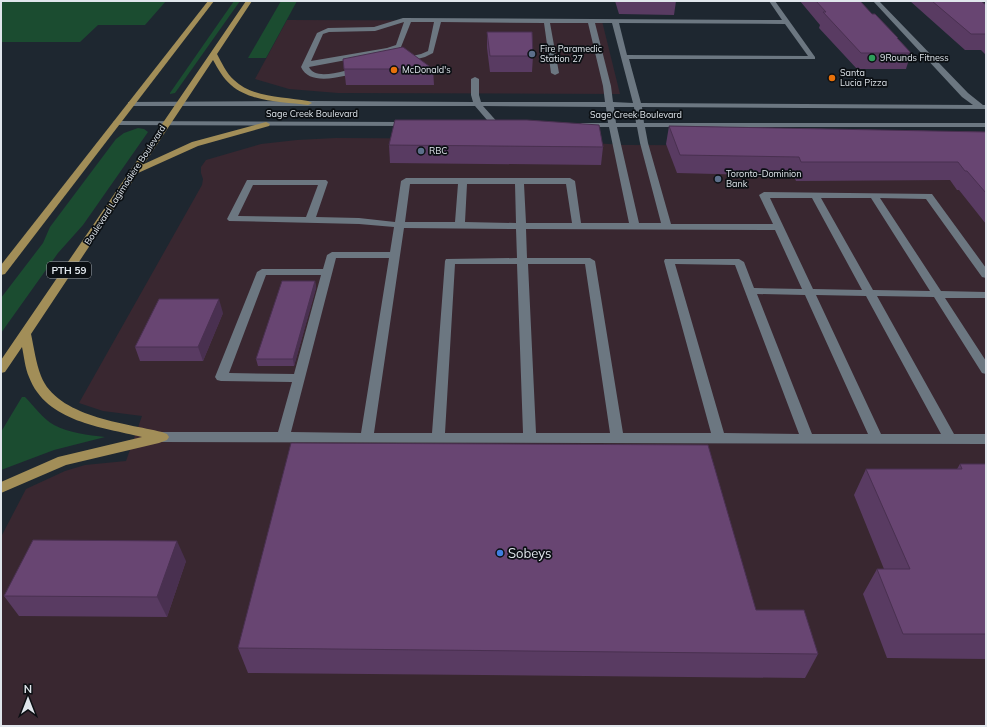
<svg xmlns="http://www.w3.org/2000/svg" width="987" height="727" font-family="Mulish,sans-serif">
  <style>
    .commercial { fill: #392730 }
    .green { fill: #1b4c30 }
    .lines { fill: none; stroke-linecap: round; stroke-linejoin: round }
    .minor { fill: #6c7781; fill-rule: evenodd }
    .major { fill: #a28e58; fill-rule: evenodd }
    .wall { fill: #593b62 }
    .shaded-wall { fill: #493050 }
    .building { fill: #684572; stroke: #493050 }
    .service-dot { fill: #5c6f8a; stroke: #0b0f13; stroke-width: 1.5 }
    .leisure-dot { fill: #2e9e5b; stroke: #0b0f13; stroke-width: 1.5 }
    .food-dot { fill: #e8710a; stroke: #0b0f13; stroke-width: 1.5 }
    .shop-dot { fill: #3f7fe0; stroke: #0b0f13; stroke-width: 1.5 }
    .labels { text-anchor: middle; stroke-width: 3.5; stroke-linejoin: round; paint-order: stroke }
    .far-poi-label { font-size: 9px; fill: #e0e6ec; stroke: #0b0f13; text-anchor: start }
    .far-street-label { font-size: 9px; fill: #e0e6ec; stroke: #0b0f13 }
    .shield { fill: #0b0f13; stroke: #a0a6ab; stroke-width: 1 }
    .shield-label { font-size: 10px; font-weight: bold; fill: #e0e6ec }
    .near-poi-label { font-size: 13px; fill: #e0e6ec; stroke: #0b0f13; text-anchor: start }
  </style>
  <rect width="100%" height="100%" fill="#1e2730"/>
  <!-- commercial -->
  <g class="commercial">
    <polygon points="287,20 602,21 620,94 338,93 289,89 255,79"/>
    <polygon points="336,138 533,139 624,145 972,146 986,155 986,726 1,726 1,537 26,489 65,471 85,465 126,461 142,416 103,411 79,403 202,185 203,179 201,173 201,167 206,160 261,144 297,140"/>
  </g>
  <!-- green -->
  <g class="green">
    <polygon points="1,1 166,1 145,25 98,25 80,42 1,42"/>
    <polygon points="234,1 240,1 175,93 170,94 170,93"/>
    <polygon points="281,1 297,1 266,58 248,58"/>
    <polygon points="138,128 144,129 148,132 83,225 58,253 1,333 1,298 43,243 50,227 116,139 124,133"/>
    <path d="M 22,397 L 25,397 C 34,406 42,418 54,425 C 69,433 88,435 105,437 L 54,450 L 1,470 L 1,432 Z"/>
  </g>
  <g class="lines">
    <!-- minor -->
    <g class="minor">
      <path d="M 769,1 L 775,1 L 815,57 L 815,59 L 629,59 L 641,103 L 973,105 L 962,97 L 873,1 L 879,1 L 968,93 L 983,105 L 986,105 L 986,109 L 642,107 L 644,123 L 986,123 L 986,127 L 645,127 L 648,143 L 671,224 L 773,224 L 759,195 L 764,192 L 932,194 L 986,268 L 986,278 L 982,277 L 926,199 L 880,198 L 941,291 L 986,292 L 986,298 L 945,298 L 986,361 L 986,374 L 982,373 L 934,297 L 877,296 L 954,434 L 986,434 L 986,444 L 162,442 L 157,440 L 155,437 L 157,434 L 162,432 L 278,432 L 292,382 L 221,381 L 217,380 L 215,377 L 257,272 L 262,269 L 323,269 L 327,255 L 332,252 L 390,252 L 394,227 L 359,224 L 229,221 L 227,219 L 247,180 L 326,180 L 328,182 L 316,217 L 359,218 L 395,222 L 401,181 L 406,178 L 570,178 L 575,181 L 581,223 L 629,223 L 609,127 L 582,127 L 578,125 L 582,123 L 608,123 L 606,107 L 483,106 L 500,125 L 496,127 L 493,127 L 475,106 L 128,106 L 128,102 L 308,101 L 473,102 L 471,95 L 471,79 L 475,77 L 479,79 L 479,95 L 481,102 L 605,102 L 603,86 L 588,23 L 550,23 L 559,73 L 555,75 L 551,73 L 544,23 L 441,22 L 433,53 L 425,57 L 402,63 L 399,63 L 399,59 L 421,54 L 428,51 L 434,22 L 411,22 L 401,47 L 389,52 L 309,67 C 315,82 349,69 361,67 L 365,69 L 364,71 C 347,75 310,88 301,67 L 317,33 L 328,28 L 374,27 L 403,18 L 782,20 ZM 404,22 L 396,45 L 387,48 L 311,61 L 323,34 L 329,32 L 375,31 ZM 595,23 L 612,23 L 633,103 L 613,102 L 611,86 ZM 619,23 L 785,24 L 808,56 L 627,55 ZM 614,107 L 634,107 L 636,123 L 616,123 ZM 617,127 L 637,127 L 640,143 L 661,223 L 639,223 ZM 410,184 L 458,184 L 455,222 L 405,222 ZM 467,184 L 515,184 L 516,223 L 465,222 ZM 524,184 L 566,184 L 572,223 L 526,223 ZM 253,185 L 318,185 L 306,217 L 238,216 ZM 770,198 L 812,198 L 862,290 L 813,289 ZM 821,198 L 871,198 L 930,291 L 873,290 ZM 404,228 L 516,229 L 517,258 L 446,259 L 445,261 L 432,433 L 374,433 ZM 526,229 L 775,230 L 802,289 L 754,288 L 744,262 L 739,259 L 665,259 L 664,261 L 711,433 L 623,433 L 595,261 L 590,258 L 527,258 ZM 336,258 L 389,258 L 361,433 L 291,432 ZM 455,264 L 517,264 L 523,433 L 445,433 ZM 528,264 L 585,264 L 610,433 L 536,433 ZM 675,264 L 735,265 L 799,434 L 724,433 ZM 266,275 L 321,275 L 294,374 L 229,373 ZM 757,294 L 805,295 L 868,434 L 812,434 ZM 816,295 L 866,296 L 941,434 L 881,434 Z"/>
      <polygon points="114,121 410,122 414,124 410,126 117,125 113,123"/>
    </g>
    <!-- major -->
    <g class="major">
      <polygon points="208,1 214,1 5,274 1,275 1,265"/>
      <path d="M 246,1 L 252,1 L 217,54 C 222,63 226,73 234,80 C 252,98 285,97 308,101 L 312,103 L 308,105 C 284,102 250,102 231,85 C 223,78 218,69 213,60 L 144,164 L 192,142 L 266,122 L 270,124 L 269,126 L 198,146 L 138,173 L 31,334 C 34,348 36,363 41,376 C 57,417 125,423 162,432 L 167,434 L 169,437 L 167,440 L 159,443 L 66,465 L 1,493 L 1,482 L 58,457 L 142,437 C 102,427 46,422 29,377 C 25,368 24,356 22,347 L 5,372 L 1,373 L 1,360 Z"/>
    </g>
  </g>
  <!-- wall -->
  <g class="wall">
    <polygon points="615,1 676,1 674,15 619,14"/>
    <polygon points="800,1 860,1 872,14 898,38 898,39 911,53 906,69 857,69 819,28 820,25"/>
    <polygon points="910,1 981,1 986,5 986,55 981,50 965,50"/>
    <polygon points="487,32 533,56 532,72 490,72 487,48"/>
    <polygon points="343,59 433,69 434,85 346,85"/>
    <polygon points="669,126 986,132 986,224 959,190 957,190 950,180 796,181 794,176 677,173 666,144"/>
    <polygon points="389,145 603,147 601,165 390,163"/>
    <polygon points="315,281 316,288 294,366 258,366 256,359"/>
    <polygon points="223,313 203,361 140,361 135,347"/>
    <polygon points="960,464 986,464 986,659 887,658 863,594 877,569 884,569 854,495 866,469 957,469"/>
    <polygon points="186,561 167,617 19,616 4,596"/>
    <polygon points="756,610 818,654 805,678 248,673 238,648"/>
  </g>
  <!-- shaded-wall -->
  <g class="shaded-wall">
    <polygon points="315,281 316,288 294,366 293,359"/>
    <polygon points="219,299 223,313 203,361 198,347"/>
    <polygon points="177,541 186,561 167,617 157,597"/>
  </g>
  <!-- building -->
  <g class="building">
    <polygon points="816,1 860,1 872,14 875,14 898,38 897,38 911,53 861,53 823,12 826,12"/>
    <polygon points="932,1 981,1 986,5 986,34 971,34"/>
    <polygon points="487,32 532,32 533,56 490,56"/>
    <polygon points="403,47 433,69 344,69 343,59"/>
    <polygon points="395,120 527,120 599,125 603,147 389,145"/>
    <polygon points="669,126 986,132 986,193 967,171 965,171 958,162 801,162 799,157 680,155"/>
    <polygon points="282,281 315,281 293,359 256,359"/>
    <polygon points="159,299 219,299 198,347 135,347"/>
    <polygon points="291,443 708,445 756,610 804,610 818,654 238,648"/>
    <polygon points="960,464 986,464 986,634 903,634 877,569 910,569 866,469 962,469"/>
    <polygon points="33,540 177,541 157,597 4,596"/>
  </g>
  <!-- markers -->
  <g class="service-dot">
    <circle cx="532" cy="54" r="4"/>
    <circle cx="421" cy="151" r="4"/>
    <circle cx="718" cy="179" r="4"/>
  </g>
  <circle class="leisure-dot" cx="872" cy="58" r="4"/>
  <g class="food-dot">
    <circle cx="394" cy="70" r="4"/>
    <circle cx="832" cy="78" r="4"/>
  </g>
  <circle class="shop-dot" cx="500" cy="553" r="4"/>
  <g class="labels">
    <!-- far-poi labels -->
    <g class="far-poi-label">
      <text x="540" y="52">Fire Paramedic<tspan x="540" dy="10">Station 27</tspan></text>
      <text x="880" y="61">9Rounds Fitness</text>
      <text x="402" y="73">McDonald's</text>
      <text x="840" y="76">Santa<tspan x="840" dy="10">Lucia Pizza</tspan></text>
      <text x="429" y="154">RBC</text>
      <text x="726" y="177">Toronto-Dominion<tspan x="726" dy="10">Bank</tspan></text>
    </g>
    <!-- far-street labels -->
    <g class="far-street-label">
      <text x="312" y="117">Sage Creek Boulevard</text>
      <text x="636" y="118">Sage Creek Boulevard</text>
      <text transform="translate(125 185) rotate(-57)" y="3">Boulevard Lagimodière Boulevard</text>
    </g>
    <!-- shield labels -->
    <rect class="shield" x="47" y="262" width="44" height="16" rx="3"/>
    <g class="shield-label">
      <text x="69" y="274">PTH 59</text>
    </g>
    <!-- near-poi labels -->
    <g class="near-poi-label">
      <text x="508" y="558">Sobeys</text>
    </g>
  </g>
  <!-- border -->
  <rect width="987" height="727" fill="none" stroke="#e0e6ec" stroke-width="4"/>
  <!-- north arrow -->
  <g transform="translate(28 699)" stroke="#0b0f13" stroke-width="3" paint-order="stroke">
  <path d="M0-3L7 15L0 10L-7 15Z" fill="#e0e6ec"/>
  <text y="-6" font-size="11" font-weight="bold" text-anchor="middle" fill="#e0e6ec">N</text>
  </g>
</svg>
